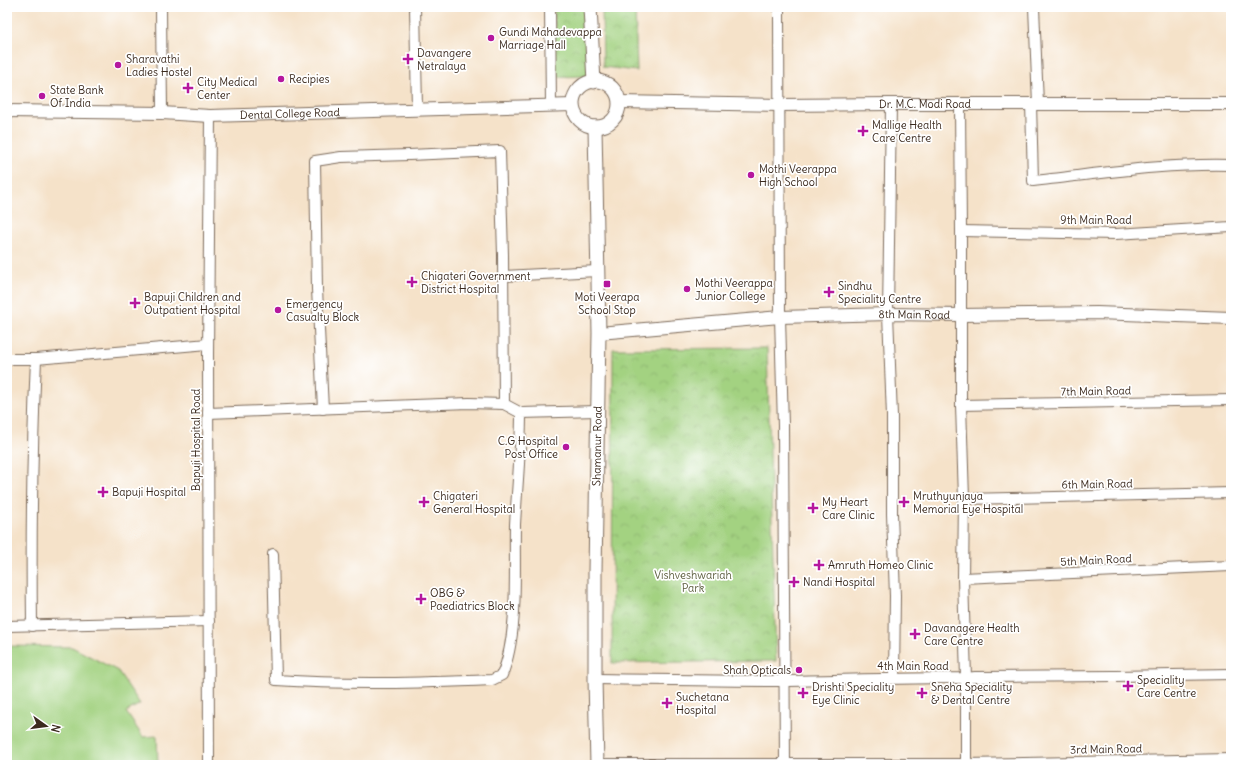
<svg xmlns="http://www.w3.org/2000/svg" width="1238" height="772" font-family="Delius,sans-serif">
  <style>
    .park { fill: url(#park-crowns); stroke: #6f7e50 }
    .pitch { fill: #a3d281; stroke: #6f7e50 }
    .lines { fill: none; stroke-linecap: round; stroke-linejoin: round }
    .minor-casing { stroke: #7c6a5a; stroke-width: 12 }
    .tertiary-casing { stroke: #7c6a5a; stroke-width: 14 }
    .secondary-casing { stroke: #7c6a5a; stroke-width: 15 }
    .minor { stroke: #fff; stroke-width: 10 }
    .tertiary { stroke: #fff; stroke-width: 12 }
    .secondary { stroke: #fff; stroke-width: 13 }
    .poi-dot { fill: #b5179e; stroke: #fff; stroke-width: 1.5 }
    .labels { text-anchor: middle; stroke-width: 3.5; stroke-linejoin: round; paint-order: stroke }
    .poi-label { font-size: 11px; fill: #3b2a1e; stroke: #fff; text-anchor: start }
    .street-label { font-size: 11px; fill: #3b2a1e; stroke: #fff }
    .park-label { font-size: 11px; fill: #5a5c3c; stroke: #fff }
  </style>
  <defs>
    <pattern id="park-crowns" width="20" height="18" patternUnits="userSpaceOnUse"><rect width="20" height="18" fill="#a3d281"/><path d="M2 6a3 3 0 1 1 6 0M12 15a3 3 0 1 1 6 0" fill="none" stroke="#8db46f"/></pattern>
  </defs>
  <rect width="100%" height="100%" fill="#fff"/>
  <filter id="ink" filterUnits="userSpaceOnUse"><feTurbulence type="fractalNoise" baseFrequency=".025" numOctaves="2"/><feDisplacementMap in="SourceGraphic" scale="8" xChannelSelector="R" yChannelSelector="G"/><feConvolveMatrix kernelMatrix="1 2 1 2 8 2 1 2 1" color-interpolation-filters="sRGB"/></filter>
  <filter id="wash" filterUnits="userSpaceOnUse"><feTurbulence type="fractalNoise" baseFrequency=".012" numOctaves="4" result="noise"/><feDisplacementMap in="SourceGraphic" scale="16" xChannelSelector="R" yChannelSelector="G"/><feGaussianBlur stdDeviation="0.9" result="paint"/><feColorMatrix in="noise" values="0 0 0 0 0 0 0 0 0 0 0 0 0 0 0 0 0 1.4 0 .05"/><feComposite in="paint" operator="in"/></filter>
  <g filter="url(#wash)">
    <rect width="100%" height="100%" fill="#f5e2c9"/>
    <!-- park -->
    <g class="park">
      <polygon points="554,7 590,7 590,76 555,77"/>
      <polygon points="602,7 635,7 637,71 603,67"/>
      <polygon points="767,348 776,661 612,663 613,349"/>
    </g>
    <!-- pitch -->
    <polygon class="pitch" points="7,646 72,647 118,671 140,704 126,712 143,737 157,736 158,765 7,765"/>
  </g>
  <g filter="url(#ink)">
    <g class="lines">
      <defs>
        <g id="minor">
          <polyline points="161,7 162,113"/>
          <polyline points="415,7 417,109"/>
          <polyline points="550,7 551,105"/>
          <polyline points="779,7 780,317 783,426 785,765"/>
          <polyline points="1034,7 1038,104"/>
          <path d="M 1031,103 L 1033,181 C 1098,174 1165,163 1231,165"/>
          <polyline points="891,104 888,314 892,416 892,514 895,596 894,678"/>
          <polyline points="960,104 961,231 961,405 964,499 963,578 966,678 966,765"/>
          <polyline points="961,231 1116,234 1231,227"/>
          <polyline points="504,276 597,271"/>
          <polyline points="7,359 36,359 208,344"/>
          <polyline points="961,405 1231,400"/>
          <polyline points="323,409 317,289 315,161 341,157 409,155 500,151 503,255 504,404 521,413"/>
          <polyline points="208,413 415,405 469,403 504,404"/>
          <polyline points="964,499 1231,493"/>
          <path d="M 273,554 L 276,680 C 348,685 420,683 492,680 L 502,675 C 519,633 514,571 515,525 C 517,487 521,450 521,413 L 598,411"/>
          <polyline points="963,578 1231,566"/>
          <polyline points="7,626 209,621"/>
          <path d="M 32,626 C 31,536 32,448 36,359"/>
          <path d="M 595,679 C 658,680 720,681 783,681 C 844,680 905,678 966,678 L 975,677 L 1115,676 L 1231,674"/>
          <polyline points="597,764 966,764 1231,759"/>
          <polyline points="209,765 208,355 210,116"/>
        </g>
        <g id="tertiary">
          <path id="s1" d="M 619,102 L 780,105 L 891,104 L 1231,104"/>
          <path id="s2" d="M 7,111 L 162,113 L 210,116 L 573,105"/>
          <path id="s3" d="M 599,333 L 780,317 L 888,314 L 962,315 L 1097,313 L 1231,318"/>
        </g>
        <g id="secondary">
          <polyline points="590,7 594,82"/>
          <circle cx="596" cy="104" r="23"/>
          <polyline points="595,127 599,333 595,572 595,679 597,765"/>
        </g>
      </defs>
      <!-- minor casing -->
      <use href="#minor" class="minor-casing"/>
      <!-- tertiary casing -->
      <use href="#tertiary" class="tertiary-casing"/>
      <!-- secondary casing -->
      <use href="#secondary" class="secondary-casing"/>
      <!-- minor -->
      <use href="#minor" class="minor"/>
      <!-- tertiary -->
      <use href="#tertiary" class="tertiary"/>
      <!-- secondary -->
      <use href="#secondary" class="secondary"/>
    </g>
  </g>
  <!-- markers -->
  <g class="poi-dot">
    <circle cx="491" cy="38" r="4"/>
    <path d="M406 53h4v4h4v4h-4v4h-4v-4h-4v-4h4z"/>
    <circle cx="118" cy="65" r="4"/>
    <circle cx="281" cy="79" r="4"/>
    <path d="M186 82h4v4h4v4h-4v4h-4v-4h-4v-4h4z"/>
    <circle cx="42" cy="96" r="4"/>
    <path d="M861 125h4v4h4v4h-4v4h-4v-4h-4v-4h4z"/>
    <circle cx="751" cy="175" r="4"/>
    <path d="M410 276h4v4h4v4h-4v4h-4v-4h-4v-4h4z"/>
    <rect x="603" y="280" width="8" height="8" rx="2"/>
    <circle cx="687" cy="289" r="4"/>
    <path d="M827 286h4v4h4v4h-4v4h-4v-4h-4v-4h4z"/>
    <path d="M133 297h4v4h4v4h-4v4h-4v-4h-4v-4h4z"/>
    <circle cx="278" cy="310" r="4"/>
    <circle cx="566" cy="447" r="4"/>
    <path d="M101 486h4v4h4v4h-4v4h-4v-4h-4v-4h4z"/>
    <path d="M422 496h4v4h4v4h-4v4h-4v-4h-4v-4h4z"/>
    <path d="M902 496h4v4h4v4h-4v4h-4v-4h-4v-4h4z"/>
    <path d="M811 502h4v4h4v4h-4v4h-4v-4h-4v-4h4z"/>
    <path d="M817 559h4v4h4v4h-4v4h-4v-4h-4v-4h4z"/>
    <path d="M792 576h4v4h4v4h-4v4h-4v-4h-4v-4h4z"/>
    <path d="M419 593h4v4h4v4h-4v4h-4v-4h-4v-4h4z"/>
    <path d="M913 628h4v4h4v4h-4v4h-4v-4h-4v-4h4z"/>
    <circle cx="799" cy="670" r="4"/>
    <path d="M1126 680h4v4h4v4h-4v4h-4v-4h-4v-4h4z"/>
    <path d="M801 687h4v4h4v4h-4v4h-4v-4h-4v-4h4z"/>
    <path d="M920 687h4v4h4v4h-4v4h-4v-4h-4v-4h4z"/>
    <path d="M665 697h4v4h4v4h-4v4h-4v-4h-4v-4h4z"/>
  </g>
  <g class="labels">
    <!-- poi labels -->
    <g class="poi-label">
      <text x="499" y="36">Gundi Mahadevappa<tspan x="499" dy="13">Marriage Hall</tspan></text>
      <text x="417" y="57">Davangere<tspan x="417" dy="13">Netralaya</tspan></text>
      <text x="126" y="63">Sharavathi<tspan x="126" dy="13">Ladies Hostel</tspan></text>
      <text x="289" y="83">Recipies</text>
      <text x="197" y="86">City Medical<tspan x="197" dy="13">Center</tspan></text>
      <text x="50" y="94">State Bank<tspan x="50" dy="13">Of India</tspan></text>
      <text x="872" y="129">Mallige Health<tspan x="872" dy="13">Care Centre</tspan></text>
      <text x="759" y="173">Mothi Veerappa<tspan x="759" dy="13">High School</tspan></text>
      <text x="421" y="280">Chigateri Government<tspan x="421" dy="13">District Hospital</tspan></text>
      <text x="695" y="287">Mothi Veerappa<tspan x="695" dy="13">Junior College</tspan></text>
      <text x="838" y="290">Sindhu<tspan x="838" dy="13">Speciality Centre</tspan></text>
      <text x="144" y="301">Bapuji Children and<tspan x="144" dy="13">Outpatient Hospital</tspan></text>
      <text x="607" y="301" text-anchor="middle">Moti Veerapa<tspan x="607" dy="13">School Stop</tspan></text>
      <text x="286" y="308">Emergency<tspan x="286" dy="13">Casualty Block</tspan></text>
      <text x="558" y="445" text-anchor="end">C.G Hospital<tspan x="558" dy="13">Post Office</tspan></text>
      <text x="112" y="496">Bapuji Hospital</text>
      <text x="433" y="500">Chigateri<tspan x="433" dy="13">General Hospital</tspan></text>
      <text x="913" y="500">Mruthyunjaya<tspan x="913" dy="13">Memorial Eye Hospital</tspan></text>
      <text x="822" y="506">My Heart<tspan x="822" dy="13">Care Clinic</tspan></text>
      <text x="828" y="569">Amruth Homeo Clinic</text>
      <text x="803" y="586">Nandi Hospital</text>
      <text x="430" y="597">OBG &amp;<tspan x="430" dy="13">Paediatrics Block</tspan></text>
      <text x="924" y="632">Davanagere Health<tspan x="924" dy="13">Care Centre</tspan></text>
      <text x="791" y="674" text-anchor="end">Shah Opticals</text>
      <text x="1137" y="684">Speciality<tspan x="1137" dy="13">Care Centre</tspan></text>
      <text x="812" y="691">Drishti Speciality<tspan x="812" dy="13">Eye Clinic</tspan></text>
      <text x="931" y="691">Sneha Speciality<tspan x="931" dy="13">&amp; Dental Centre</tspan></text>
      <text x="676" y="701">Suchetana<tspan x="676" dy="13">Hospital</tspan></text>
    </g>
    <!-- street labels -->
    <g class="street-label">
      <text dy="4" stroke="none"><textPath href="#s1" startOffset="306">Dr. M.C. Modi Road</textPath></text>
      <text dy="4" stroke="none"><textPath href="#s2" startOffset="283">Dental College Road</textPath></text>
      <text x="1096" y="224">9th Main Road</text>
      <text dy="4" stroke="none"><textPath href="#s3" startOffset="316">8th Main Road</textPath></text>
      <text transform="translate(1096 391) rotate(-1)" y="4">7th Main Road</text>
      <text transform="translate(196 440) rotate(-90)" y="4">Bapuji Hospital Road</text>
      <text transform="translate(597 446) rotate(-89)" y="4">Shamanur Road</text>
      <text transform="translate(1097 484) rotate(-1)" y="4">6th Main Road</text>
      <text transform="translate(1096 560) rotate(-3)" y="4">5th Main Road</text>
      <text x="913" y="670">4th Main Road</text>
      <text transform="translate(1106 749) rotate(-1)" y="4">3rd Main Road</text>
    </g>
    <!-- park labels -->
    <g class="park-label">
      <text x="693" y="579">Vishveshwariah<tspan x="693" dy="13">Park</tspan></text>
    </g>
  </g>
  <!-- margin -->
  <rect width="1238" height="772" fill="none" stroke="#fff" stroke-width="24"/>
  <!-- north arrow -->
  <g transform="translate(46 726) rotate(104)" stroke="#ffffff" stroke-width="3" paint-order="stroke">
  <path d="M0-3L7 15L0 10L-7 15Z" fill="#3b2a1e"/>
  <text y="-6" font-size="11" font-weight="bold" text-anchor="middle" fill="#3b2a1e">N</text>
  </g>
</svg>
